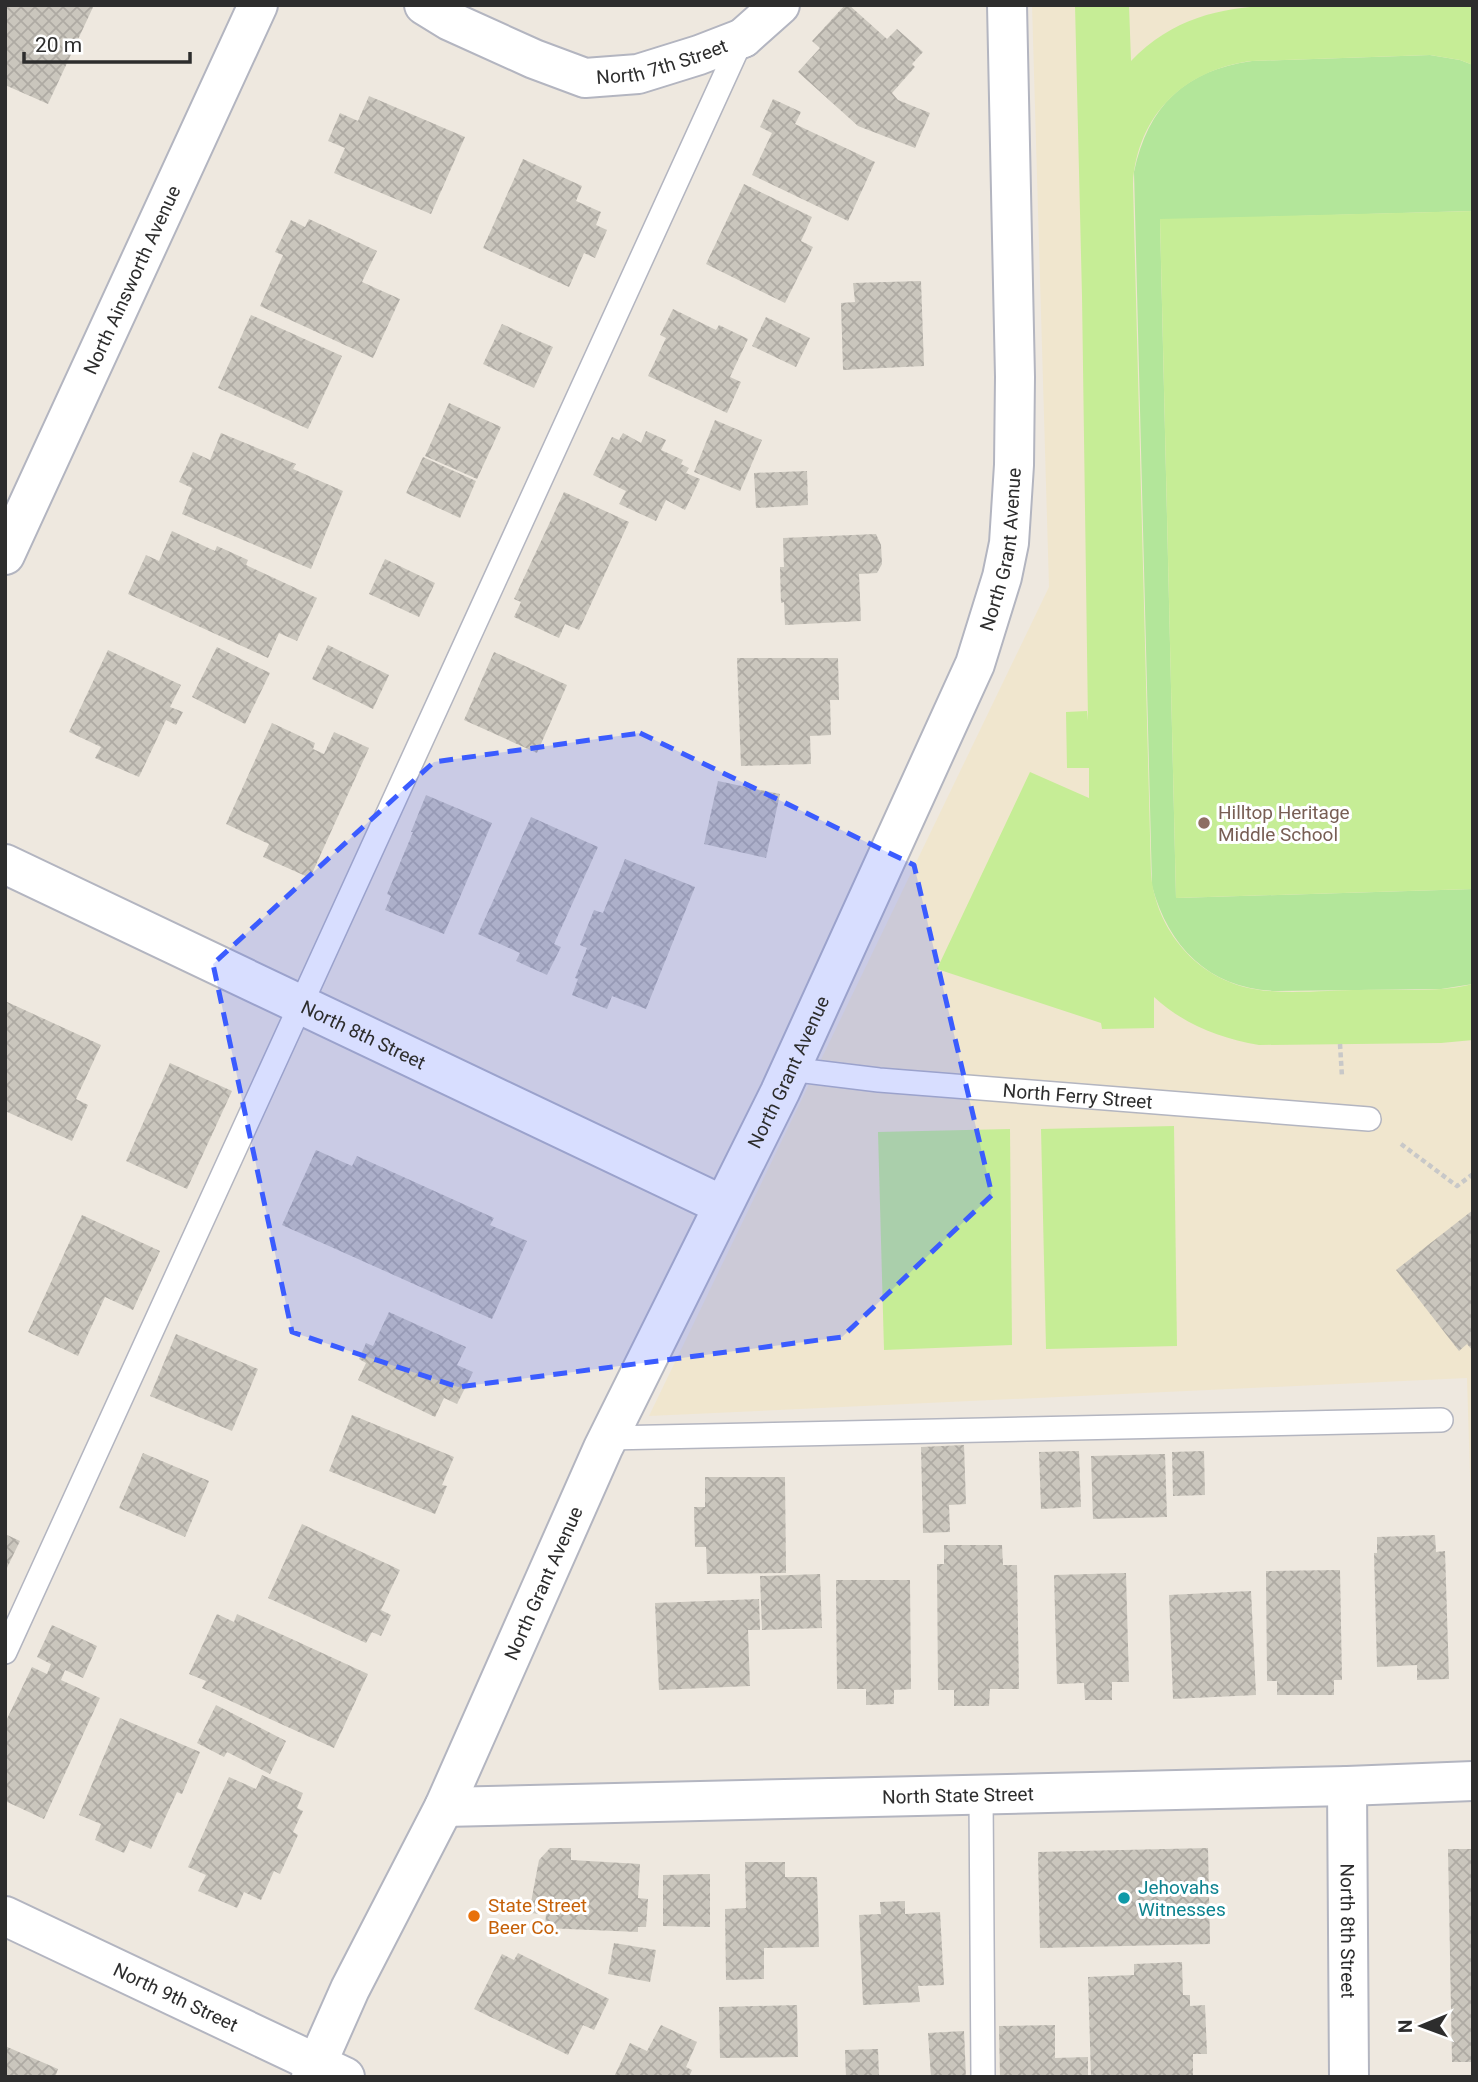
<svg xmlns="http://www.w3.org/2000/svg" width="1478" height="2082" font-family="Roboto,sans-serif">
  <style>
    .education { fill: #f0e6ce }
    .grass { fill: #b3e69a }
    .pitch { fill: #c6ed96 }
    .building { fill: url(#building-cross-hatch) }
    .lines { fill: none; stroke-linecap: round; stroke-linejoin: round }
    .service-casing { stroke: #b3b5c0; stroke-width: 26 }
    .minor-casing { stroke: #b3b5c0; stroke-width: 42 }
    .tertiary-casing { stroke: #b3b5c0; stroke-width: 42 }
    .path { stroke: #c8c8c8; stroke-width: 4.5; stroke-dasharray: 5 3.5; stroke-linecap: butt }
    .service { stroke: #fff; stroke-width: 23 }
    .minor { stroke: #fff; stroke-width: 38 }
    .tertiary { stroke: #fff; stroke-width: 38 }
    .marked { fill: #3b5cff; fill-opacity: 0.2; stroke: #3b5cff; stroke-width: 5; stroke-dasharray: 14 9; stroke-linejoin: round }
    .education-dot { fill: #8d6e63; stroke: #fff; stroke-width: 2.5 }
    .culture-dot { fill: #0f9aa8; stroke: #fff; stroke-width: 2.5 }
    .food-dot { fill: #e8710a; stroke: #fff; stroke-width: 2.5 }
    .labels { text-anchor: middle; stroke-width: 6; stroke-linejoin: round; paint-order: stroke }
    .street-label { font-size: 19px; fill: #2d2d2d; stroke: #fff }
    .education-label { font-size: 19px; fill: #785e54; stroke: #fff; text-anchor: start }
    .culture-label { font-size: 19px; fill: #0d838f; stroke: #fff; text-anchor: start }
    .food-label { font-size: 19px; fill: #c56008; stroke: #fff; text-anchor: start }
  </style>
  <defs>
    <pattern id="building-cross-hatch" width="8" height="8" patternUnits="userSpaceOnUse" patternTransform="scale(1.75)"><rect width="8" height="8" fill="#cac6bd"/><path d="M0 0l8 8M0 8l8-8" fill="none" stroke="#aeaaa3"/></pattern>
  </defs>
  <rect width="100%" height="100%" fill="#eee8df"/>
  <!-- education -->
  <polygon class="education" points="1032,5 1473,5 1473,1575 1467,1378 649,1416 1049,587"/>
  <!-- grass -->
  <path class="grass" d="M 1430,55 L 1460,60 L 1473,65 L 1473,211 L 1160,220 L 1176,898 L 1473,889 L 1473,984 L 1441,989 L 1276,991 C 1210,989 1169,948 1152,886 L 1134,172 C 1148,106 1185,70 1252,61 Z"/>
  <!-- pitch -->
  <g class="pitch">
    <path d="M 1075,5 L 1129,5 L 1131,61 C 1189,1 1258,5 1336,5 C 1379,5 1422,5 1465,5 L 1473,7 L 1473,65 L 1460,60 L 1430,55 L 1252,61 C 1185,69 1137,115 1133,184 L 1151,874 C 1156,930 1197,979 1254,989 C 1285,995 1328,990 1361,990 C 1397,989 1437,993 1473,984 L 1473,1040 L 1441,1043 L 1259,1045 C 1219,1038 1185,1025 1154,997 L 1154,1028 L 1102,1029 L 1101,1023 L 937,969 L 1030,772 L 1089,798 L 1089,768 L 1067,768 L 1066,712 L 1087,711 L 1088,721 L 1082,296 Z"/>
    <polygon points="1473,211 1473,889 1176,898 1160,219"/>
    <polygon points="1174,1126 1177,1346 1046,1349 1041,1129"/>
    <polygon points="1010,1129 1012,1345 884,1350 878,1132"/>
  </g>
  <!-- building -->
  <g class="building">
    <polygon points="5,5 94,5 48,104 5,85"/>
    <polygon points="845,5 849,5 887,39 897,29 923,52 912,64 915,67 892,93 898,100 930,113 915,148 858,126 798,72 820,48 812,41"/>
    <polygon points="369,96 465,137 431,214 334,173 345,148 328,141 340,113 358,121"/>
    <polygon points="773,99 801,112 795,124 875,162 848,221 752,175 772,133 760,127"/>
    <polygon points="523,159 582,186 576,201 601,212 596,225 607,230 595,258 584,253 569,287 483,248"/>
    <polygon points="744,184 812,217 801,241 813,247 785,303 706,264"/>
    <polygon points="309,219 377,251 362,282 400,299 373,358 260,306 283,255 275,252 291,220 305,227"/>
    <polygon points="921,281 924,366 843,370 841,303 855,302 853,283"/>
    <polygon points="673,309 716,330 719,325 748,339 730,377 741,382 727,413 648,376 666,338 660,335"/>
    <polygon points="251,315 342,356 308,429 218,388"/>
    <polygon points="766,317 810,338 796,367 752,346"/>
    <polygon points="502,324 553,347 534,388 483,364"/>
    <polygon points="449,403 501,427 477,479 425,456"/>
    <polygon points="715,420 762,440 740,491 694,472"/>
    <polygon points="646,431 666,440 661,450 683,460 681,464 689,468 686,473 700,479 685,510 666,500 656,521 619,504 626,491 593,475 612,437 619,440 623,433 641,443"/>
    <polygon points="221,433 296,464 293,469 343,491 311,569 182,514 192,488 179,482 193,452 210,460"/>
    <polygon points="423,457 476,481 460,518 406,493"/>
    <polygon points="807,471 808,505 756,508 754,473"/>
    <polygon points="564,492 629,522 579,630 565,624 559,638 514,617 521,602 514,599"/>
    <polygon points="172,531 215,551 217,546 248,560 246,565 317,598 297,641 279,633 268,658 128,594 146,555 159,561"/>
    <polygon points="876,534 881,545 882,564 877,573 859,574 861,621 785,625 784,602 781,603 780,567 784,567 783,538"/>
    <polygon points="385,559 435,583 419,617 369,594"/>
    <polygon points="328,645 389,675 373,709 312,679"/>
    <polygon points="217,647 270,673 245,724 192,697"/>
    <polygon points="108,650 181,685 170,707 183,712 176,725 166,720 139,777 95,758 101,747 69,732"/>
    <polygon points="494,652 567,685 537,753 464,720"/>
    <polygon points="737,658 838,658 839,700 830,700 831,735 810,736 811,764 741,766"/>
    <polygon points="272,723 315,743 313,749 324,754 334,732 369,748 310,878 263,857 269,844 226,824"/>
    <polygon points="718,781 780,794 766,858 704,844"/>
    <polygon points="426,795 492,823 444,934 385,910 391,896 387,894 413,832 411,832"/>
    <polygon points="531,817 598,847 554,944 561,947 547,975 516,961 520,953 478,934"/>
    <polygon points="625,859 695,887 646,1009 612,996 607,1009 572,995 578,979 575,978 587,948 580,945 594,910 603,913"/>
    <polygon points="5,1001 101,1045 76,1099 88,1105 72,1141 5,1111"/>
    <polygon points="170,1063 232,1091 187,1189 126,1161"/>
    <polygon points="316,1150 352,1166 357,1156 494,1218 490,1225 527,1241 492,1319 282,1225"/>
    <polygon points="1473,1210 1473,1351 1467,1344 1459,1351 1396,1270"/>
    <polygon points="82,1215 160,1251 133,1310 105,1297 78,1356 28,1332"/>
    <polygon points="389,1312 466,1347 457,1365 473,1372 457,1404 444,1398 435,1417 358,1380 366,1363 359,1359 366,1343 373,1346"/>
    <polygon points="176,1334 258,1369 232,1431 150,1396"/>
    <polygon points="352,1415 454,1457 442,1485 447,1486 435,1514 329,1471"/>
    <polygon points="964,1445 966,1504 949,1505 950,1532 923,1533 921,1447"/>
    <polygon points="1079,1451 1081,1507 1041,1509 1039,1452"/>
    <polygon points="1204,1451 1205,1495 1173,1496 1172,1452"/>
    <polygon points="143,1453 209,1481 185,1537 119,1508"/>
    <polygon points="1165,1454 1167,1517 1093,1519 1091,1456"/>
    <polygon points="705,1477 785,1477 786,1573 707,1574 706,1547 695,1547 694,1507 705,1507"/>
    <polygon points="302,1524 400,1570 381,1610 391,1615 381,1636 372,1632 366,1643 268,1598"/>
    <polygon points="5,1534 20,1541 5,1572"/>
    <polygon points="1435,1535 1436,1552 1445,1551 1449,1679 1417,1680 1417,1665 1377,1667 1374,1553 1377,1553 1377,1537"/>
    <polygon points="944,1545 1002,1545 1003,1565 1017,1565 1019,1689 990,1689 989,1706 954,1706 954,1690 938,1690 937,1564 944,1564"/>
    <polygon points="1340,1570 1342,1680 1334,1680 1334,1695 1277,1695 1277,1681 1267,1681 1266,1571"/>
    <polygon points="1126,1573 1129,1682 1112,1682 1112,1700 1085,1700 1084,1683 1057,1684 1054,1575"/>
    <polygon points="820,1574 822,1628 762,1630 760,1576"/>
    <polygon points="836,1580 910,1580 911,1689 894,1690 894,1704 866,1705 866,1689 837,1689"/>
    <polygon points="1251,1591 1256,1695 1173,1699 1169,1595"/>
    <polygon points="759,1599 760,1630 748,1630 750,1686 659,1690 655,1603"/>
    <polygon points="217,1614 234,1622 237,1614 368,1674 334,1748 202,1688 206,1681 189,1674"/>
    <polygon points="52,1625 97,1646 83,1678 65,1670 61,1680 100,1698 44,1819 5,1801 5,1723 32,1667 47,1674 51,1664 37,1657"/>
    <polygon points="216,1705 286,1741 270,1774 227,1752 224,1757 197,1743"/>
    <polygon points="120,1718 200,1752 182,1794 177,1792 151,1849 130,1840 124,1853 95,1840 101,1824 79,1815"/>
    <polygon points="262,1775 303,1793 297,1808 303,1811 293,1832 298,1835 280,1874 274,1871 261,1900 244,1892 237,1908 198,1891 206,1875 188,1867 229,1777 256,1789"/>
    <polygon points="550,1848 571,1848 571,1860 640,1864 638,1898 648,1899 646,1927 638,1927 638,1932 545,1928 546,1914 529,1913 539,1860"/>
    <polygon points="1208,1848 1210,1944 1040,1948 1038,1852"/>
    <polygon points="1448,1849 1473,1849 1473,2062 1452,2062"/>
    <polygon points="745,1862 785,1862 785,1877 817,1877 819,1947 764,1948 764,1979 726,1980 725,1909 746,1908"/>
    <polygon points="710,1874 710,1927 663,1926 663,1875"/>
    <polygon points="905,1901 905,1914 940,1912 944,1985 918,1986 920,2002 863,2005 859,1915 881,1914 880,1902"/>
    <polygon points="614,1943 656,1950 650,1982 608,1974"/>
    <polygon points="518,1953 609,1999 594,2030 583,2025 568,2055 474,2009 502,1954 514,1960"/>
    <polygon points="1182,1962 1183,1995 1190,1995 1190,2006 1205,2005 1207,2054 1193,2054 1193,2077 1091,2077 1088,1977 1134,1975 1134,1964"/>
    <polygon points="797,2005 798,2057 720,2058 719,2007"/>
    <polygon points="661,2025 697,2042 686,2067 692,2070 689,2077 614,2077 630,2043 647,2051"/>
    <polygon points="1055,2025 1055,2058 1088,2057 1088,2077 1000,2077 999,2026"/>
    <polygon points="964,2031 966,2077 931,2077 928,2033"/>
    <polygon points="5,2046 58,2069 55,2077 5,2077"/>
    <polygon points="878,2049 879,2077 846,2077 845,2050"/>
  </g>
  <g class="lines">
    <defs>
      <g id="service">
        <path id="s1" d="M 789,1069 L 879,1080 L 1369,1119"/>
        <polyline points="608,1438 1441,1420"/>
        <polyline points="5,1652 744,34"/>
        <polyline points="981,1795 983,2077"/>
      </g>
      <g id="minor">
        <path id="s2" d="M 424,5 L 450,21 L 534,59 L 585,78 L 638,74 L 699,55 L 743,38"/>
        <path id="s3" d="M 5,555 L 258,5"/>
        <path id="s4" d="M 5,864 L 722,1205"/>
        <path id="s5" d="M 1347,1786 L 1349,2077"/>
        <path id="s6" d="M 444,1807 L 1347,1786 L 1473,1781"/>
        <path id="s7" d="M 5,1916 L 345,2077"/>
        <path id="s8" d="M 311,2077 L 350,1989 L 444,1807 L 603,1448 L 780,1092 L 975,664 L 1002,577 L 1009,543 L 1014,465 L 1015,377 L 1007,5"/>
      </g>
      <polyline id="tertiary" points="743,38 780,5"/>
    </defs>
    <!-- service casing -->
    <use href="#service" class="service-casing"/>
    <!-- minor casing -->
    <use href="#minor" class="minor-casing"/>
    <!-- tertiary casing -->
    <use href="#tertiary" class="tertiary-casing"/>
    <!-- path -->
    <g class="path">
      <polyline points="1340,1044 1342,1077"/>
      <polyline points="1401,1144 1457,1186 1473,1174"/>
    </g>
    <!-- service -->
    <use href="#service" class="service"/>
    <!-- minor -->
    <use href="#minor" class="minor"/>
    <!-- tertiary -->
    <use href="#tertiary" class="tertiary"/>
  </g>
  <!-- marked area -->
  <path class="marked" d="M 640,733 L 914,865 L 992,1195 L 842,1337 L 458,1387 L 292,1332 L 213,964 L 434,762 Z"/>
  <!-- markers -->
  <circle class="education-dot" cx="1204" cy="823" r="7"/>
  <circle class="culture-dot" cx="1124" cy="1898" r="7"/>
  <circle class="food-dot" cx="474" cy="1916" r="7"/>
  <g class="labels">
    <!-- street labels -->
    <g class="street-label">
      <text dy="7" stroke="none"><textPath href="#s2" startOffset="256">North 7th Street</textPath></text>
      <text dy="7" stroke="none"><textPath href="#s3" startOffset="303">North Ainsworth Avenue</textPath></text>
      <text dy="7" stroke="none"><textPath href="#s8" startOffset="1680">North Grant Avenue</textPath></text>
      <text dy="7" stroke="none"><textPath href="#s4" startOffset="397">North 8th Street</textPath></text>
      <text dy="7" stroke="none"><textPath href="#s8" startOffset="1113">North Grant Avenue</textPath></text>
      <text dy="7" stroke="none"><textPath href="#s1" startOffset="290">North Ferry Street</textPath></text>
      <text dy="7" stroke="none"><textPath href="#s8" startOffset="546">North Grant Avenue</textPath></text>
      <text dy="7" stroke="none"><textPath href="#s6" startOffset="514">North State Street</textPath></text>
      <text dy="7" stroke="none"><textPath href="#s5" startOffset="145">North 8th Street</textPath></text>
      <text dy="7" stroke="none"><textPath href="#s7" startOffset="189">North 9th Street</textPath></text>
    </g>
    <!-- education labels -->
    <g class="education-label">
      <text x="1218" y="819">Hilltop Heritage<tspan x="1218" dy="22">Middle School</tspan></text>
    </g>
    <!-- culture labels -->
    <g class="culture-label">
      <text x="1138" y="1894">Jehovahs<tspan x="1138" dy="22">Witnesses</tspan></text>
    </g>
    <!-- food labels -->
    <g class="food-label">
      <text x="488" y="1912">State Street<tspan x="488" dy="22">Beer Co.</tspan></text>
    </g>
  </g>
  <!-- border -->
  <rect width="1478" height="2082" fill="none" stroke="#2d2d2d" stroke-width="14"/>
  <!-- north arrow -->
  <g transform="translate(1422 2026) rotate(269)" stroke="#ffffff" stroke-width="5" paint-order="stroke">
  <path d="M0-5L12 26L0 18L-12 26Z" fill="#2d2d2d"/>
  <text y="-10" font-size="19" font-weight="bold" text-anchor="middle" fill="#2d2d2d">N</text>
  </g>
  <!-- scale -->
  <path d="M24 52v10h166v-10" fill="none" stroke="#2d2d2d" stroke-width="3.5"/>
  <text x="35" y="52" font-size="21" fill="#2d2d2d" stroke="#ffffff" stroke-width="5" paint-order="stroke">20 m</text>
</svg>
